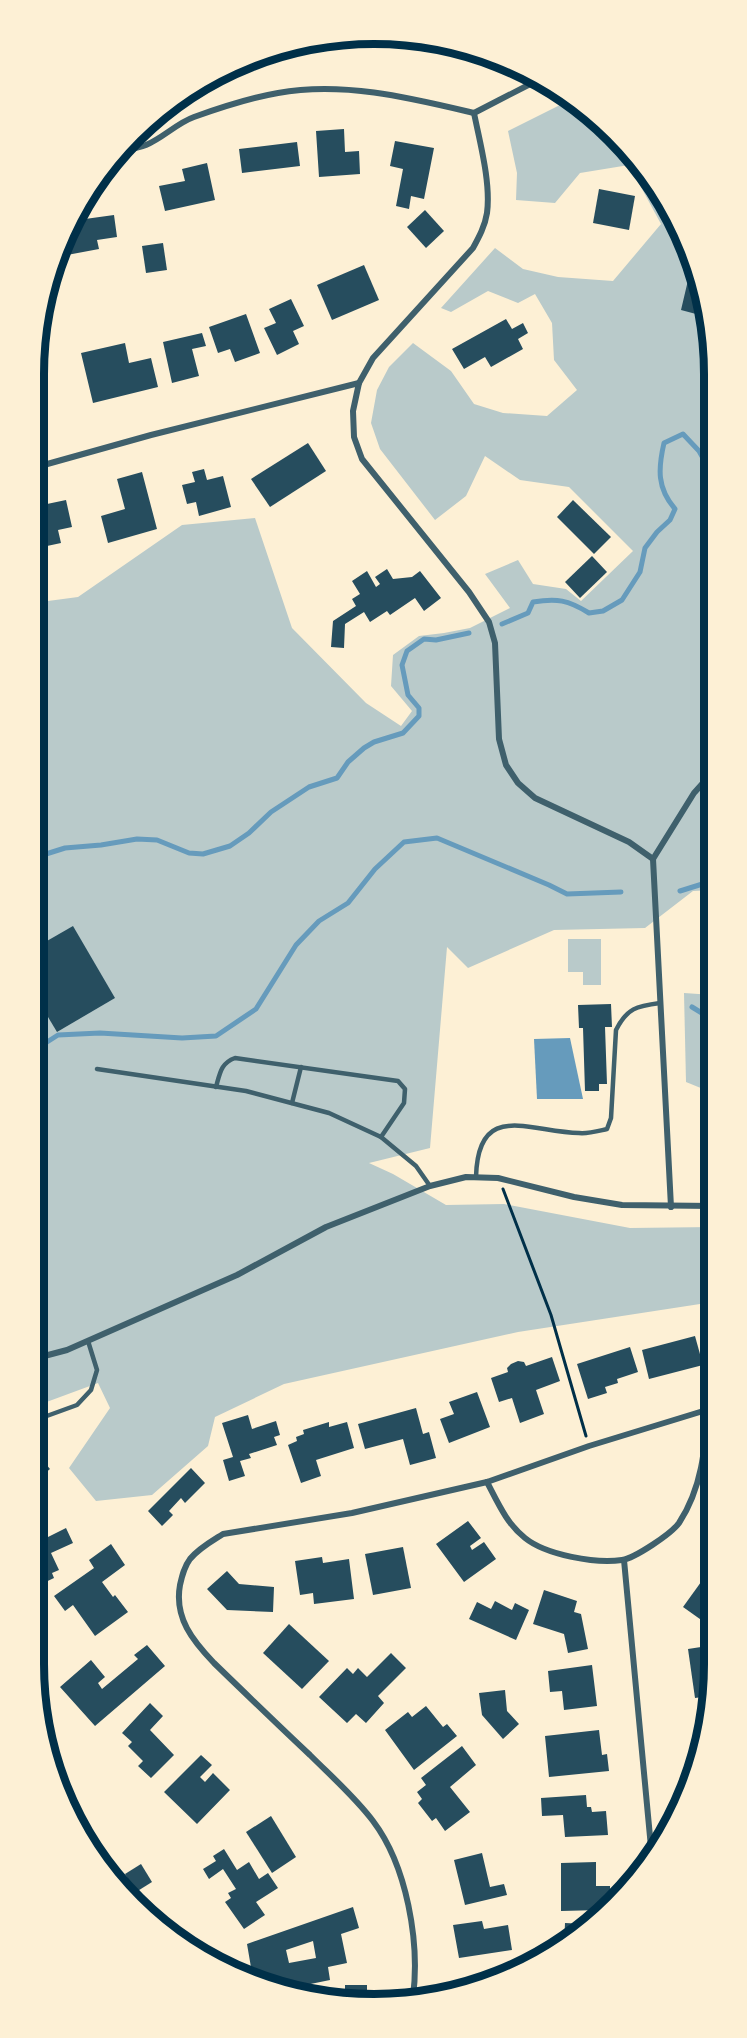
<svg xmlns="http://www.w3.org/2000/svg" width="747" height="2038" font-family="'Roboto Condensed',sans-serif">
  <style>
    .green { fill: #b9caca }
    .water { fill: #669bbc }
    .lines { fill: none; stroke-linecap: round; stroke-linejoin: round }
    .stream { stroke: #669bbc; stroke-width: 5 }
    .building { fill: #264d5e; fill-rule: evenodd }
    .path { stroke: #003049; stroke-width: 3 }
    .service { stroke: #3f606c; stroke-width: 4.5 }
    .minor { stroke: #3f606c; stroke-width: 6 }
    .rim { fill: none; stroke: #003049; stroke-width: 8 }
  </style>
  <rect width="100%" height="100%" fill="#fdf0d5"/>
  <!-- green -->
  <g class="green">
    <polygon points="570,100 629,149 679,223 711,329 712,890 693,891 645,928 554,930 468,968 447,947 430,1148 369,1163 393,1174 446,1205 504,1204 630,1228 713,1227 713,1302 518,1332 284,1384 215,1417 208,1446 152,1495 96,1501 69,1468 110,1408 98,1383 33,1407 33,603 78,597 182,525 255,518 292,628 366,703 401,726 412,711 391,686 393,655 419,636 444,633 470,628 510,608 485,574 518,560 533,584 566,589 581,601 633,551 569,487 520,480 485,456 466,496 435,520 380,449 371,423 377,390 389,367 413,343 451,371 474,404 503,413 547,416 577,390 554,360 552,323 535,294 518,303 488,291 451,312 441,308 495,248 523,269 558,277 613,281 661,224 629,165 580,173 555,203 516,200 517,173 508,131"/>
    <polygon points="568,939 601,939 601,985 583,985 583,972 568,972"/>
    <polygon points="684,993 713,995 713,1093 686,1082"/>
  </g>
  <!-- water -->
  <polygon class="water" points="570,1038 583,1099 537,1099 534,1039"/>
  <g class="lines">
    <!-- stream -->
    <g class="stream">
      <path d="M 502,624 L 528,613 L 533,602 C 557,598 568,600 589,613 L 603,611 L 622,600 L 640,572 L 645,548 L 657,532 L 670,520 L 675,509 C 657,488 658,469 664,443 L 683,434 L 699,451 L 708,467 L 711,467"/>
      <polyline points="33,866 46,854 65,848 101,845 137,839 157,840 189,853 203,854 230,846 249,833 271,812 309,787 337,778 348,762 364,748 374,742 403,733 419,716 419,708 408,695 402,665 407,651 424,639 436,640 469,633"/>
      <polyline points="680,891 712,881"/>
      <polyline points="692,1007 713,1020"/>
      <polyline points="33,1051 58,1035 100,1033 182,1038 216,1036 256,1009 296,945 319,921 348,903 375,869 404,842 437,838 549,885 567,894 621,892"/>
    </g>
  </g>
  <!-- building -->
  <g class="building">
    <polygon points="344,129 345,152 359,151 360,174 319,177 316,131"/>
    <polygon points="395,141 434,148 424,199 411,196 409,209 396,206 403,169 390,166"/>
    <polygon points="297,142 300,166 242,173 239,149"/>
    <polygon points="207,163 215,200 165,211 159,186 185,181 182,169"/>
    <polygon points="599,189 635,196 629,230 593,223"/>
    <polygon points="83,207 85,219 114,215 117,237 97,240 99,249 67,255 65,244"/>
    <polygon points="425,210 444,231 426,248 407,227"/>
    <polygon points="163,243 167,270 146,273 142,246"/>
    <polygon points="364,265 379,300 332,320 317,285"/>
    <polygon points="689,276 696,278 703,303 698,302 696,314 681,310"/>
    <polygon points="291,299 304,326 293,331 299,344 277,355 264,328 276,323 269,309"/>
    <polygon points="246,314 260,353 235,362 230,349 218,353 209,327"/>
    <polygon points="506,319 512,329 523,323 528,333 518,339 523,349 491,367 485,357 464,369 452,349"/>
    <polygon points="202,333 206,346 192,349 199,376 172,383 163,342"/>
    <polygon points="125,343 129,363 151,358 158,387 93,403 81,353"/>
    <polygon points="39,368 46,396 33,399 34,369"/>
    <polygon points="308,443 326,471 270,507 251,479"/>
    <polygon points="204,469 207,480 223,476 231,507 199,516 196,502 187,504 182,485 195,482 192,472"/>
    <polygon points="142,472 157,529 108,543 101,516 125,509 117,479"/>
    <polygon points="66,500 72,527 58,530 61,543 33,549 33,514 48,511 47,504"/>
    <polygon points="573,500 611,537 594,554 557,517"/>
    <polygon points="592,556 607,572 580,598 565,582"/>
    <polygon points="387,569 393,579 412,577 420,571 441,598 424,611 415,598 390,615 387,611 370,622 364,612 345,624 344,648 331,647 333,621 356,606 352,599 360,594 352,581 367,571 376,587 380,584 375,577"/>
    <polygon points="712,916 712,943 703,943 702,917"/>
    <polygon points="73,926 115,998 57,1032 33,992 33,949"/>
    <polygon points="611,1004 612,1027 605,1027 607,1084 599,1084 599,1091 585,1091 583,1028 579,1028 578,1005"/>
    <polygon points="713,1120 713,1168 708,1168 705,1121"/>
    <polygon points="713,1335 713,1365 711,1366 708,1336"/>
    <polygon points="695,1336 703,1365 649,1379 642,1350"/>
    <polygon points="630,1347 638,1372 617,1379 618,1383 605,1387 607,1393 588,1399 577,1364"/>
    <polygon points="552,1357 560,1381 536,1390 544,1414 520,1423 512,1398 499,1402 491,1378 508,1372 507,1368 511,1364 518,1361 524,1362 526,1366"/>
    <polygon points="477,1392 490,1427 449,1443 440,1419 454,1414 449,1402"/>
    <polygon points="416,1408 423,1434 429,1432 436,1458 410,1465 403,1439 365,1449 358,1424"/>
    <polygon points="248,1415 252,1429 276,1421 280,1435 274,1437 277,1445 249,1454 251,1458 240,1461 245,1476 229,1481 223,1460 233,1457 222,1423"/>
    <polygon points="329,1422 329,1427 347,1422 354,1448 316,1460 321,1476 301,1483 288,1445 297,1441 296,1437 304,1434 303,1430"/>
    <polygon points="39,1456 50,1469 33,1483 33,1460"/>
    <polygon points="191,1468 205,1483 185,1503 181,1498 169,1511 173,1515 162,1526 148,1511"/>
    <polygon points="468,1521 481,1538 470,1546 472,1550 484,1542 496,1559 464,1582 436,1544"/>
    <polygon points="38,1527 44,1539 66,1528 73,1543 51,1553 59,1570 52,1573 54,1578 33,1588 33,1530"/>
    <polygon points="111,1544 125,1565 102,1582 113,1597 115,1595 128,1612 95,1636 73,1605 65,1611 54,1596 94,1568 89,1560"/>
    <polygon points="403,1547 411,1588 373,1595 365,1554"/>
    <polygon points="322,1557 323,1563 349,1559 354,1599 314,1604 313,1593 300,1595 295,1561"/>
    <polygon points="714,1564 714,1629 683,1607"/>
    <polygon points="227,1571 239,1584 274,1587 273,1612 227,1610 207,1589"/>
    <polygon points="544,1590 577,1601 574,1612 581,1614 588,1649 568,1653 564,1634 533,1624"/>
    <polygon points="495,1601 512,1610 515,1603 529,1610 516,1640 469,1619 477,1602 491,1609"/>
    <polygon points="289,1624 329,1661 302,1689 263,1653"/>
    <polygon points="147,1645 165,1666 95,1726 60,1687 91,1660 105,1677 98,1683 102,1689 138,1659 134,1655"/>
    <polygon points="714,1645 714,1665 710,1696 695,1698 688,1649"/>
    <polygon points="391,1653 406,1668 378,1696 384,1703 366,1723 356,1714 347,1723 319,1697 347,1668 353,1674 358,1668 367,1677"/>
    <polygon points="592,1665 597,1706 564,1710 562,1691 550,1692 548,1671"/>
    <polygon points="505,1690 507,1711 519,1724 503,1739 482,1715 479,1693"/>
    <polygon points="150,1703 163,1716 150,1730 174,1755 151,1778 138,1766 143,1761 128,1746 132,1742 122,1733"/>
    <polygon points="426,1706 443,1727 447,1724 457,1736 414,1770 385,1730 408,1712 412,1717"/>
    <polygon points="708,1711 703,1750 702,1750 697,1712"/>
    <polygon points="599,1730 602,1755 607,1754 609,1771 549,1777 545,1736"/>
    <polygon points="462,1746 476,1765 450,1787 470,1812 445,1831 436,1818 432,1821 418,1803 422,1799 417,1792 426,1785 421,1778"/>
    <polygon points="201,1755 212,1765 200,1777 205,1782 213,1773 230,1790 197,1824 164,1792"/>
    <polygon points="586,1795 587,1807 591,1807 592,1812 606,1811 608,1835 565,1837 563,1815 542,1816 541,1798"/>
    <polygon points="271,1816 296,1857 272,1873 246,1832"/>
    <polygon points="224,1849 237,1870 249,1862 259,1879 268,1873 278,1888 256,1902 265,1915 244,1929 225,1902 231,1898 228,1893 236,1889 223,1869 209,1879 203,1869 216,1861 213,1856"/>
    <polygon points="482,1853 490,1887 504,1884 507,1895 465,1905 454,1860"/>
    <polygon points="596,1862 596,1886 610,1886 610,1900 600,1910 561,1911 561,1863"/>
    <polygon points="141,1864 152,1882 136,1892 125,1874"/>
    <path d="M 353,1907 L 359,1928 L 341,1934 L 347,1963 L 328,1967 L 330,1980 L 286,1989 L 253,1979 L 247,1944 ZM 313,1941 L 316,1958 L 289,1963 L 286,1950 Z"/>
    <polygon points="482,1921 484,1929 508,1925 512,1950 459,1958 453,1925"/>
    <polygon points="565,1923 586,1924 564,1946"/>
    <polygon points="345,1985 367,1985 367,2000 345,2001"/>
  </g>
  <g class="lines">
    <!-- path -->
    <g class="path">
      <polyline points="33,1001 37,1008 33,1013"/>
      <polyline points="503,1189 551,1315 586,1436"/>
    </g>
    <!-- service -->
    <g class="service">
      <polyline points="97,1069 246,1091 329,1113 381,1137 416,1166 430,1186"/>
      <path d="M 216,1087 C 220,1073 221,1063 235,1058 L 398,1081 L 405,1089 L 404,1103 L 381,1137"/>
      <polyline points="292,1103 301,1067"/>
      <path d="M 476,1177 C 478,1100 529,1132 579,1133 C 588,1134 598,1131 607,1129 L 611,1118 L 616,1030 C 627,1008 637,1006 660,1003"/>
      <polyline points="33,1421 77,1405 91,1390 97,1370 88,1341"/>
    </g>
    <!-- minor -->
    <g class="minor">
      <path d="M 542,78 L 474,113 C 480,143 491,183 487,213 C 485,226 479,237 473,248 L 373,358 L 359,383 L 353,411 L 354,437 L 362,459 L 469,592 L 489,622 L 495,643 L 499,739 L 506,765 L 518,783 L 535,798 L 629,842 L 653,859"/>
      <path d="M 120,152 C 128,150 138,148 146,145 C 163,138 177,123 194,117 C 222,107 249,98 278,93 C 343,81 411,98 474,113"/>
      <polyline points="33,468 151,435 359,383"/>
      <polyline points="653,859 671,1207"/>
      <polyline points="653,859 694,793 712,773"/>
      <polyline points="33,1359 67,1350 237,1275 326,1227 430,1186 466,1177 498,1178 574,1197 622,1205 713,1206"/>
      <path d="M 487,1482 C 498,1503 507,1524 525,1538 C 546,1555 596,1564 622,1560 C 635,1558 671,1534 679,1523 C 702,1488 705,1449 708,1409"/>
      <polyline points="624,1560 652,1858"/>
      <path d="M 413,1997 C 420,1942 407,1866 373,1821 C 355,1797 331,1776 310,1755 C 278,1725 246,1694 214,1663 C 193,1641 174,1618 180,1585 C 182,1576 184,1567 190,1559 C 199,1548 212,1541 223,1534 L 352,1513 L 487,1482 L 589,1446 L 713,1408"/>
    </g>
  </g>
  <!-- crop -->
  <path d="M0 0H747V2038H0ZM374 44H374A330 330 0 0 1 704 374V1664A330 330 0 0 1 374 1994H374A330 330 0 0 1 44 1664V374A330 330 0 0 1 374 44Z" fill="#fdf0d5" fill-rule="evenodd"/>
  <path class="rim" d="M374 44H374A330 330 0 0 1 704 374V1664A330 330 0 0 1 374 1994H374A330 330 0 0 1 44 1664V374A330 330 0 0 1 374 44Z"/>
</svg>
